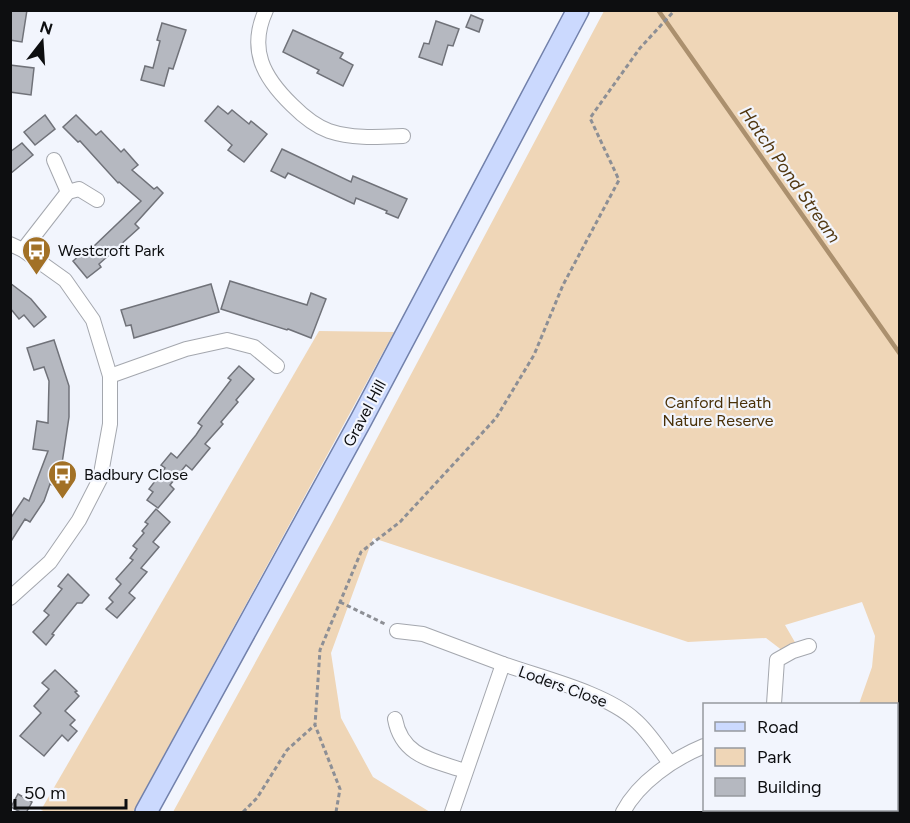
<svg xmlns="http://www.w3.org/2000/svg" width="910" height="823" font-family="Figtree,sans-serif">
  <style>
    .green { fill: #efd6b7 }
    .lines { fill: none; stroke-linecap: round; stroke-linejoin: round }
    .stream { stroke: #ab906e; stroke-width: 4.5 }
    .building { fill: #b5b8c0; stroke: #707279; stroke-width: 1.5 }
    .minor-casing { stroke: #a4a7ae; stroke-width: 16 }
    .primary-casing { stroke: #7281ab; stroke-width: 24 }
    .path { stroke: #8d8f95; stroke-width: 3; stroke-dasharray: 4.5 3; stroke-linecap: butt }
    .minor { stroke: #fff; stroke-width: 14 }
    .primary { stroke: #cbd9fe; stroke-width: 21 }
    .labels { text-anchor: middle; stroke-width: 4.5; stroke-linejoin: round; paint-order: stroke }
    .poi-label { font-size: 16px; fill: #0d0e10; stroke: #f2f5fd; text-anchor: start }
    .park-label { font-size: 16px; fill: #493007; stroke: #f2f5fd }
    .street-label { font-size: 16px; fill: #0d0e10; stroke: #f2f5fd }
    .water-label { font-size: 18px; font-style: italic; fill: #523811; stroke: #f2f5fd }
  </style>
  <rect width="100%" height="100%" fill="#f2f5fd"/>
  <!-- green -->
  <g class="green">
    <polygon points="604,11 899,11 899,807 896,802 896,704 859,704 872,667 875,636 862,602 785,625 796,644 783,651 766,638 688,642 373,538 331,653 341,718 373,777 430,812 173,812 332,523"/>
    <polygon points="319,331 394,332 133,812 46,812 41,810"/>
  </g>
  <g class="lines">
    <!-- stream -->
    <polyline class="stream" points="658,10 900,354"/>
  </g>
  <!-- building -->
  <g class="building">
    <polygon points="10,10 27,10 22,42 10,40"/>
    <polygon points="471,15 483,20 479,32 466,27"/>
    <polygon points="436,21 459,29 453,46 448,45 442,65 419,57 424,43 429,44"/>
    <polygon points="162,23 186,30 173,69 169,68 164,86 141,80 145,66 153,68 160,41 157,40"/>
    <polygon points="293,30 343,53 340,58 353,65 343,86 317,73 319,70 283,52"/>
    <polygon points="10,65 34,68 31,95 10,92"/>
    <polygon points="218,106 228,114 232,110 249,124 251,121 267,134 244,162 228,150 232,145 205,121"/>
    <polygon points="45,115 55,129 35,145 24,132"/>
    <polygon points="76,115 96,135 101,131 121,152 124,149 138,165 132,170 154,189 157,187 163,193 135,224 139,228 99,264 101,267 87,278 73,261 92,245 93,247 141,201 119,182 118,183 80,141 78,142 63,127"/>
    <polygon points="22,143 33,155 10,174 10,152"/>
    <polygon points="282,149 351,182 353,176 407,199 398,218 386,213 387,211 356,198 354,204 288,173 285,178 271,171"/>
    <polygon points="230,281 307,305 311,293 326,299 311,338 288,329 287,330 221,309"/>
    <polygon points="10,283 31,299 46,317 34,327 24,315 19,319 10,308"/>
    <polygon points="211,284 219,312 134,338 131,325 126,326 121,310"/>
    <polygon points="54,340 69,386 69,417 61,470 55,486 50,484 44,501 30,522 25,519 10,543 10,519 24,498 29,501 48,451 33,449 37,421 48,423 49,381 44,367 34,370 27,348"/>
    <polygon points="239,366 254,379 236,400 238,402 221,422 223,424 205,444 210,448 192,470 186,465 170,485 174,489 158,508 147,500 153,492 149,489 165,468 161,465 171,453 177,458 196,435 202,426 198,423 231,380 228,378"/>
    <polygon points="156,509 170,522 153,542 159,547 141,568 147,572 129,593 135,598 117,618 106,609 113,602 109,598 121,584 116,579 133,560 130,558 137,549 133,546 144,533 142,531 148,524 145,522"/>
    <polygon points="68,574 89,595 82,603 77,603 52,634 54,635 46,645 33,632 49,615 44,611 62,589 58,586"/>
    <polygon points="55,670 77,691 75,692 79,696 65,711 75,720 70,725 77,731 68,741 62,735 44,756 20,736 41,713 34,706 49,689 42,683"/>
    <polygon points="18,794 32,802 26,813 22,813 11,807"/>
  </g>
  <g class="lines">
    <defs>
      <g id="minor">
        <path d="M 266,10 C 248,49 263,77 292,105 C 302,115 315,126 329,131 C 353,139 379,137 403,136"/>
        <polyline points="54,160 68,192"/>
        <polyline points="10,244 23,250 65,280 93,320 110,376 110,424 100,479 79,520 50,562 10,598"/>
        <polyline points="23,250 68,192 79,189 97,200"/>
        <polyline points="110,376 186,349 227,340 254,347 277,366"/>
        <polyline points="397,631 423,634 503,664"/>
        <polyline points="774,704 777,660 793,651 809,646"/>
        <path d="M 395,719 C 402,757 433,760 465,771"/>
        <polyline points="888,810 890,812"/>
        <path d="M 452,812 L 503,664 C 542,678 606,693 635,720 C 649,732 659,749 670,763"/>
        <path d="M 623,812 C 639,782 673,759 704,746"/>
      </g>
      <polyline id="primary" points="146,812 361,420 578,10"/>
    </defs>
    <!-- minor casing -->
    <use href="#minor" class="minor-casing"/>
    <!-- primary casing -->
    <use href="#primary" class="primary-casing"/>
    <!-- path -->
    <g class="path">
      <polyline points="340,602 387,625"/>
      <polyline points="896,793 900,791"/>
      <polyline points="243,812 257,798 287,750 315,725"/>
      <polyline points="336,812 340,789 315,725 320,650 361,552 400,522 496,418 534,355 563,285 619,180 590,118 640,48 675,10"/>
    </g>
    <!-- minor -->
    <use href="#minor" class="minor"/>
    <!-- primary -->
    <use href="#primary" class="primary"/>
  </g>
  <!-- icons -->
  <defs>
    <symbol id="bus-pin" viewBox="-11 -11 22 30"><path d="M0 17L-7.5 6A9.5 9.5 0 1 1 7.5 6Z" fill="#a27126" stroke="#f2f5fd"/><path d="M-5-6H5V4H4V6H2V4H-2V6H-4V4H-5ZM-3.5-4V0h7V-4ZM-3.5 1.2v1.5H-2V1.2ZM2 1.2v1.5H3.5V1.2Z" fill="#fff"/></symbol>
  </defs>
  <g fill-rule="evenodd">
    <use href="#bus-pin" x="20" y="234" width="33" height="45"/>
    <use href="#bus-pin" x="46" y="458" width="33" height="45"/>
  </g>
  <g class="labels">
    <!-- poi labels -->
    <g class="poi-label">
      <text x="58" y="256">Westcroft Park</text>
      <text x="84" y="480">Badbury Close</text>
    </g>
    <!-- park labels -->
    <g class="park-label">
      <text x="718" y="408">Canford Heath<tspan x="718" dy="18">Nature Reserve</tspan></text>
    </g>
    <!-- street labels -->
    <g class="street-label">
      <text transform="translate(364 413) rotate(-62)" y="6">Gravel Hill</text>
      <text transform="translate(563 686) rotate(20)" y="6">Loders Close</text>
    </g>
    <!-- water labels -->
    <g class="water-label">
      <text transform="translate(790 175) rotate(55)" y="6">Hatch Pond Stream</text>
    </g>
  </g>
  <!-- border -->
  <rect width="910" height="823" fill="none" stroke="#0d0e10" stroke-width="24"/>
  <!-- legend -->
  <rect x="703" y="703" width="195" height="108" fill="#f2f5fd" stroke="#96999e" stroke-width="1.5"/>
  <rect x="715" y="722" width="30" height="9" fill="#cbd9fe" stroke="#96999e" stroke-width="1.5"/>
  <text x="757" y="733" font-size="18" fill="#0d0e10">Road</text>
  <rect x="715" y="748" width="30" height="18" fill="#efd6b7" stroke="#96999e" stroke-width="1.5"/>
  <text x="757" y="763" font-size="18" fill="#0d0e10">Park</text>
  <rect x="715" y="778" width="30" height="18" fill="#b5b8c0" stroke="#96999e" stroke-width="1.5"/>
  <text x="757" y="793" font-size="18" fill="#0d0e10">Building</text>
  <!-- north arrow -->
  <g transform="translate(42 42) rotate(17)" stroke="#f2f5fd" stroke-width="4.5" paint-order="stroke">
  <path d="M0-4.5L10 22L0 15L-10 22Z" fill="#0d0e10"/>
  <text y="-9" font-size="16" font-weight="bold" text-anchor="middle" fill="#0d0e10">N</text>
  </g>
  <!-- scale -->
  <path d="M15 799v9h111v-9" fill="none" stroke="#0d0e10" stroke-width="3"/>
  <text x="24" y="799" font-size="18" fill="#0d0e10" stroke="#f2f5fd" stroke-width="4.5" paint-order="stroke">50 m</text>
</svg>
